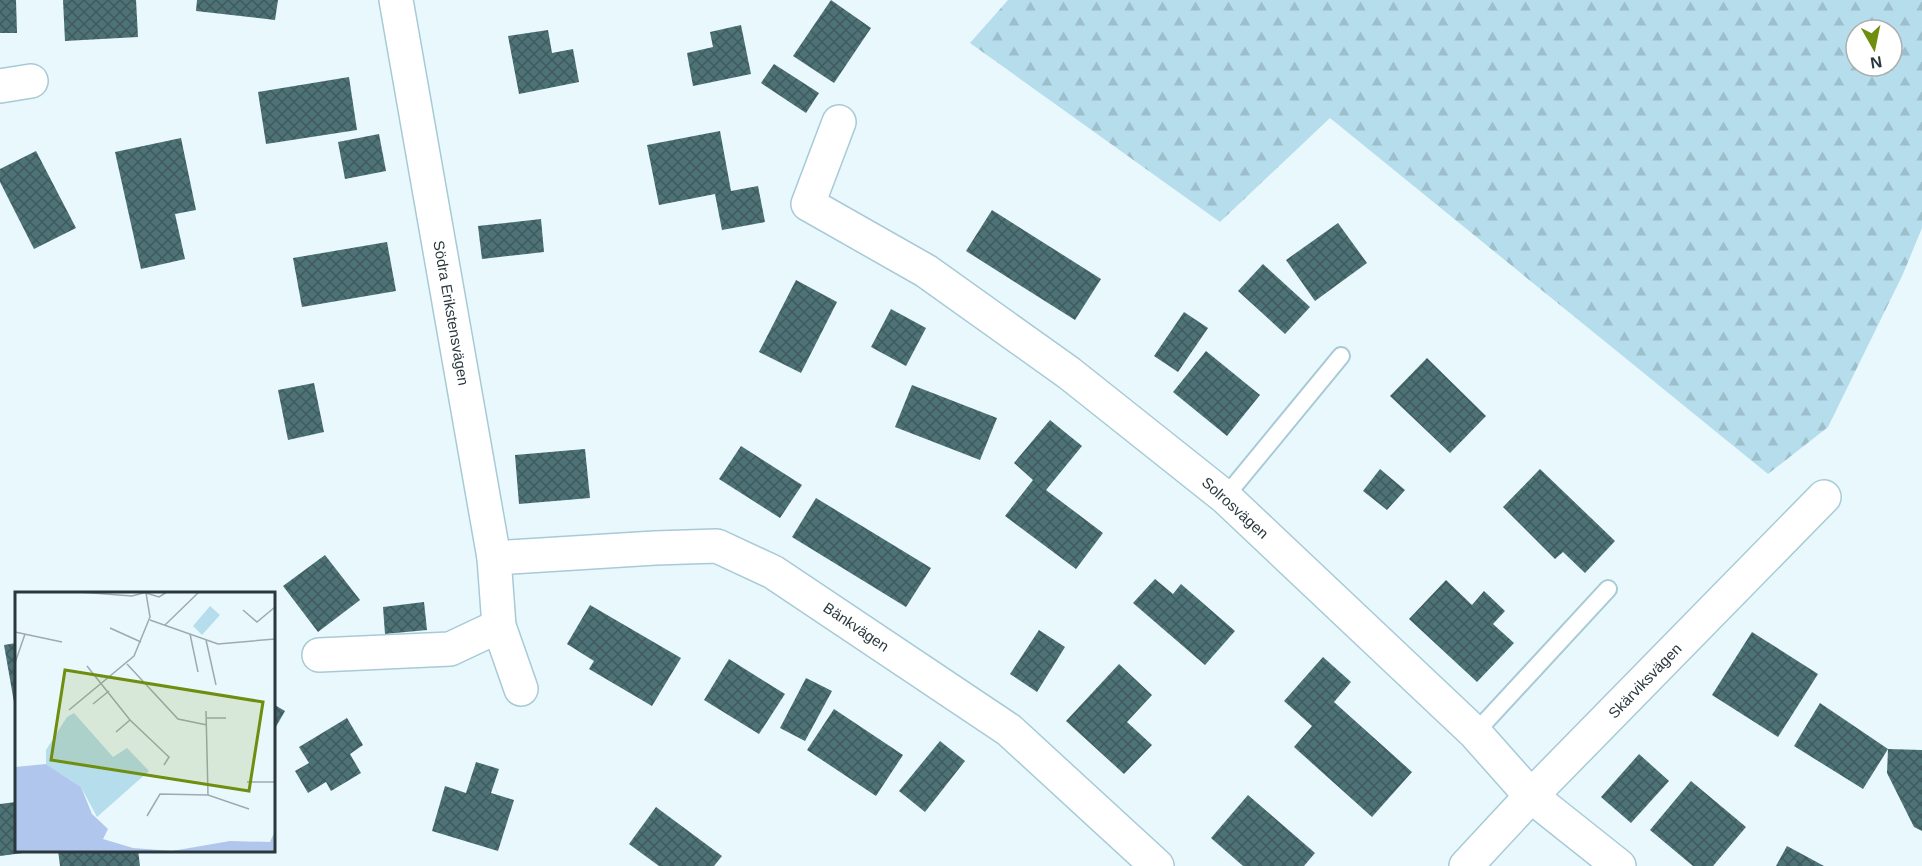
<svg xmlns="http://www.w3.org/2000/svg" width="1922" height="866" font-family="Helvetica,sans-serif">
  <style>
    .forest { fill: url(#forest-firs); fill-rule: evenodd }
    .building { fill: url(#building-cross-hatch) }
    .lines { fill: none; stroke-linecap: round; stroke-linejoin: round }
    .lane-casing { stroke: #a7cad7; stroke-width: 20 }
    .street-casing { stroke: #a7cad7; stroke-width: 36 }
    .lane { stroke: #fff; stroke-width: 16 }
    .street { stroke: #fff; stroke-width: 33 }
    .labels { text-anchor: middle; stroke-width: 6; stroke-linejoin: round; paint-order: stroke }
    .street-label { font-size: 15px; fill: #2a383d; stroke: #fff }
    .inset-road { fill: none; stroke: #9dabb0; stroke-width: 1.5 }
    .view { fill: #6f8d0f; fill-opacity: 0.15; stroke: #6f8d0f; stroke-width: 3 }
    .inset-edge { fill: none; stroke: #2a383d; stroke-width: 3 }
  </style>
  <defs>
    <pattern id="forest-firs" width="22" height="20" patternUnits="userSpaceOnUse" patternTransform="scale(1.5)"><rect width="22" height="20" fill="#b6ddec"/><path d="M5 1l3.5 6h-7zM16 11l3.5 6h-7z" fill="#9dbecb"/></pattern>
    <pattern id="building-cross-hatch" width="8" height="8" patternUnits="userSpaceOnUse" patternTransform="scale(1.5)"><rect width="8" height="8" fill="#4e7376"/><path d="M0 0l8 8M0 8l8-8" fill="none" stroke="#3e5a5d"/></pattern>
  </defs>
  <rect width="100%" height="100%" fill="#e9f8fd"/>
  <!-- forest -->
  <path class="forest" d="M 1008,0 L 1922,0 L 1922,228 L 1903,274 L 1828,427 L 1768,474 L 1330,118 L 1220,222 L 970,43 ZM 1856,30 L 1892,30 L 1892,66 L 1856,66 Z"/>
  <!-- building -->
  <g class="building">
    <polygon points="0,0 16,0 17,33 0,33"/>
    <polygon points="63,0 136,0 138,37 65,41"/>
    <polygon points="197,0 278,0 275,20 196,11"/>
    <polygon points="831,0 871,28 834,83 793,56"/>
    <polygon points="741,25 751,74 693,86 687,53 713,47 710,32"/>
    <polygon points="548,30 552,53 573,49 579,82 519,94 508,36"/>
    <polygon points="774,64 819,93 806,113 761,83"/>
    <polygon points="349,77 357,130 266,144 258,92"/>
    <polygon points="720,131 731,191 758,186 765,222 722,230 715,194 659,205 647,145"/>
    <polygon points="379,134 386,171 345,179 338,142"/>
    <polygon points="181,138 196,210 175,214 185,259 141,269 115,152"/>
    <polygon points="36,151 76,228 34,249 0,182 0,169"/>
    <polygon points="992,210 1101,279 1075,320 966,251"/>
    <polygon points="541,219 544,252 482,259 478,226"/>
    <polygon points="1338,223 1367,263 1315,301 1286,260"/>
    <polygon points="387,242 396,291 302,307 293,258"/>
    <polygon points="1263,264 1310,307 1285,334 1238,291"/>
    <polygon points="796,280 837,302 801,373 759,352"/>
    <polygon points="891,309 926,328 906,366 871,347"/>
    <polygon points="1184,312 1208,328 1178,372 1154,356"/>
    <polygon points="1206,351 1260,395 1227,436 1173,392"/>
    <polygon points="1427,358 1486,416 1450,453 1390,396"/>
    <polygon points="314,383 324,432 288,440 278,390"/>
    <polygon points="912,385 997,418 980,460 895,427"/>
    <polygon points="1050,420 1082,446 1046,490 1103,533 1076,569 1005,516 1033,480 1014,463"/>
    <polygon points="741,446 802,485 780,518 719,479"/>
    <polygon points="585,449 590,498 519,504 515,455"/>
    <polygon points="1380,469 1405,490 1387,510 1363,491"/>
    <polygon points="1540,469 1615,541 1585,573 1563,552 1555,559 1503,507"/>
    <polygon points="816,498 931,568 906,607 792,537"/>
    <polygon points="325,555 360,600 318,632 283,586"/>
    <polygon points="1155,579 1173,594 1181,584 1235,631 1205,665 1133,603"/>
    <polygon points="1446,580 1472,605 1484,591 1505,611 1493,624 1514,643 1477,682 1409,619"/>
    <polygon points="424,602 427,630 385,634 383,607"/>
    <polygon points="590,605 681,658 652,706 589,669 594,661 567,644"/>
    <polygon points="1039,630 1065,647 1037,692 1010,674"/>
    <polygon points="1752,632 1818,674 1778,737 1712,695"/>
    <polygon points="16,643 16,708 15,708 4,645"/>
    <polygon points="1323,657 1351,682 1334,702 1412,772 1372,817 1294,747 1312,726 1284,701"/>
    <polygon points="729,659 785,694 759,734 704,700"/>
    <polygon points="1119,664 1152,695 1127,722 1152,745 1124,774 1066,721"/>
    <polygon points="806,678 832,691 805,741 780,728"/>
    <polygon points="1820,703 1888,749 1863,789 1794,746"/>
    <polygon points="273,704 285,711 273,732"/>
    <polygon points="834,709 903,755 876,796 807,750"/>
    <polygon points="347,718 363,745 350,754 361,773 331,791 326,782 308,793 295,771 309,763 299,747"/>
    <polygon points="940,741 965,761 925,812 899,791"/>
    <polygon points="1888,749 1922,750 1922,831 1914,827 1887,773"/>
    <polygon points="1639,754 1669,781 1631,823 1601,797"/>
    <polygon points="476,762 499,769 491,793 514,800 498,851 432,831 445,786 466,793"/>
    <polygon points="1691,781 1746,827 1713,866 1693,866 1650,830"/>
    <polygon points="1248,795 1315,853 1304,866 1243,866 1211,838"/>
    <polygon points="16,802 16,850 38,850 38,851 0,856 0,804"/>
    <polygon points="656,807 722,856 714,866 659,866 629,844"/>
    <polygon points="1787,846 1824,866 1776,866"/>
    <polygon points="58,850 138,850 140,866 60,866"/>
  </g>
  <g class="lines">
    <defs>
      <g id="lane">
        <polyline points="1225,497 1341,356"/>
        <polyline points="1475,733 1608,589"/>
      </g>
      <g id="street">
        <polyline points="396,0 494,558 499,626 521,689"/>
        <polyline points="0,86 31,81"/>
        <polyline points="839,122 808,204 926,271 1069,373 1225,497 1475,733 1531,796 1619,866"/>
        <polyline points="494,558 655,548 717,546 773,572 1009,730 1157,866"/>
        <polyline points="319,655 450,649 499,626"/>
        <polyline points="1466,866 1531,796 1824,497"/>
      </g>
    </defs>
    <!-- lane casing -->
    <use href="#lane" class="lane-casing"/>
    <!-- street casing -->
    <use href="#street" class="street-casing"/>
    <!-- lane -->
    <use href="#lane" class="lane"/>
    <!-- street -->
    <use href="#street" class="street"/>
  </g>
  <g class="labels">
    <!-- street labels -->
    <g class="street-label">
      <text transform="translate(451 313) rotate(80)" y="5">Södra Erikstensvägen</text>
      <text transform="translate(1235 508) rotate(42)" y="5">Solrosvägen</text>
      <text transform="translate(856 627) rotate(34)" y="5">Bänkvägen</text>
      <text transform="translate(1645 681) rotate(-46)" y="5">Skärviksvägen</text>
    </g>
  </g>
  <!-- overview -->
  <g transform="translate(15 592)">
    <rect width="260" height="260" fill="#e9f8fd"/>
    <path d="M 59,121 L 98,165 L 112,156 L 134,179 L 82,225 L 66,195 L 31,172 L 31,158 L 52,125 Z" fill="#b6ddec"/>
    <path d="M 195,14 L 205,23 L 187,43 L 178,34 Z" fill="#b6ddec"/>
    <path d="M 31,172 L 66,195 L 77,222 L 93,237 L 88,247 L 118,256 L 157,259 L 215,249 L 255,250 L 259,241 L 259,259 L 0,259 L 0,175 Z" fill="#b0c6ed"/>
    <path class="inset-road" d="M 64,0 L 117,4 L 132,0M 131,1 L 144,5 L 152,0M 228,18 L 242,30 L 260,15M 135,28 L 203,52 L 260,47M 150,33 L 184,0M 95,36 L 126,50M 0,40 L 47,50M 175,42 L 183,80M 191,48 L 201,93M 0,71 L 10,42M 112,72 L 163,127 L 192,133M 72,74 L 115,128 L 154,165 L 149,173M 78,112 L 94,99M 54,118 L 119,64 L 135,25 L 131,1M 191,119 L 193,203M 192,126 L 211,126M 101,140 L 115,128M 232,190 L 260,190M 132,224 L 145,202 L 193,203 L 234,217"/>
    <path class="view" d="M 50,78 L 248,110 L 234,199 L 36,168 Z"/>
    <rect width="260" height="260" class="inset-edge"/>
  </g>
  <!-- north arrow -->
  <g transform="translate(1874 48) rotate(171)"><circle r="28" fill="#ffffff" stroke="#aaafb1" stroke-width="1.5"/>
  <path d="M0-4.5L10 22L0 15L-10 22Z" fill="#6f8d0f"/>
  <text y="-9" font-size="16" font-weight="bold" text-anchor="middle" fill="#2a383d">N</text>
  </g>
</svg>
